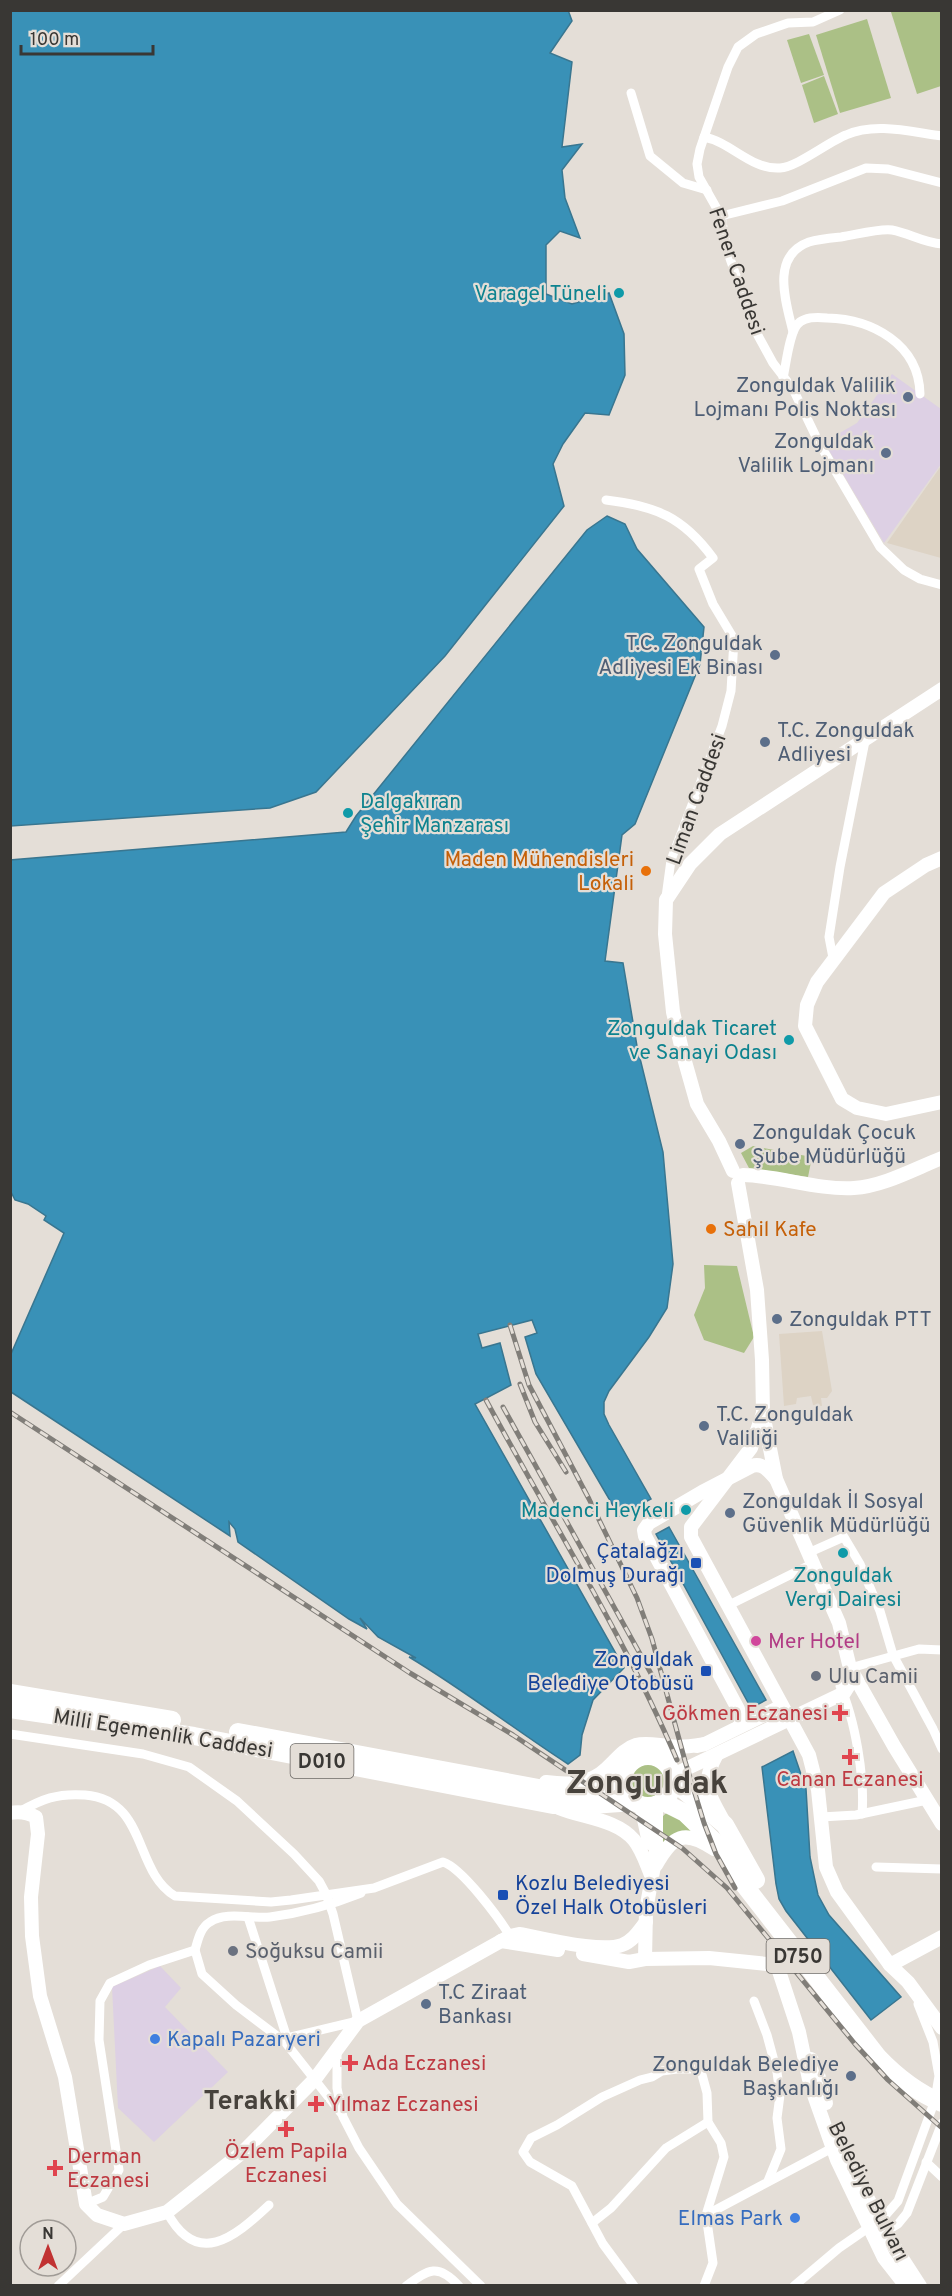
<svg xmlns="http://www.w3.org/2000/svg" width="952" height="2296" font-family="Overpass,sans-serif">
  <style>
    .commercial { fill: #ddd0e4 }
    .built { fill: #ddd3c5 }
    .green { fill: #abc086 }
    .water { fill: #3991b7; stroke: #397690; stroke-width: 1.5 }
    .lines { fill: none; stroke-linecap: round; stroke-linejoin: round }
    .street { stroke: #fff; stroke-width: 9 }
    .secondary { stroke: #fff; stroke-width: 14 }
    .highway { stroke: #fff; stroke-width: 18 }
    .rail-casing { stroke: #817e79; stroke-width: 5 }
    .rail { stroke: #e4ded7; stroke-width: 3; stroke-dasharray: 9; stroke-linecap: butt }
    .culture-dot { fill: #0f9aa8; stroke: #e4ded7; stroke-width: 2 }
    .service-dot { fill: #5c6f8a; stroke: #e4ded7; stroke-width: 2 }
    .food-dot { fill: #e8710a; stroke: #e4ded7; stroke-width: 2 }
    .transit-dot { fill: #1a4fb4; stroke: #e4ded7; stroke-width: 2 }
    .hotel-dot { fill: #d1479c; stroke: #e4ded7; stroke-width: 2 }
    .worship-dot { fill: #6b7280; stroke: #e4ded7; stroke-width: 2 }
    .health-dot { fill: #e0444e; stroke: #e4ded7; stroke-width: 2 }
    .shop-dot { fill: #3f7fe0; stroke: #e4ded7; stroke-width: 2 }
    .labels { text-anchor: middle; stroke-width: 4.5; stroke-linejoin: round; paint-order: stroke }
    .shield { fill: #e4ded7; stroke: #6c6965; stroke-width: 1.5 }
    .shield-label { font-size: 20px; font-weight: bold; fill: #393734 }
    .street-label { font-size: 21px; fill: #393734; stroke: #e4ded7 }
    .culture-label { font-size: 21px; fill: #0d838f; stroke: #e4ded7; text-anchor: end }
    .service-label { font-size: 21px; fill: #4e5e75; stroke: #e4ded7; text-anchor: start }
    .food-label { font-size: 21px; fill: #c56008; stroke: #e4ded7; text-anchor: end }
    .transit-label { font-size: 21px; fill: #164399; stroke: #e4ded7; text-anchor: end }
    .hotel-label { font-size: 21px; fill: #b23c85; stroke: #e4ded7; text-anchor: start }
    .worship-label { font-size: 21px; fill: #5b616d; stroke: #e4ded7; text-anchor: start }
    .health-label { font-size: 21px; fill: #be3a42; stroke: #e4ded7; text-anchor: start }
    .shop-label { font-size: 21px; fill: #366cbe; stroke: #e4ded7; text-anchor: start }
    .district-label { font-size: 27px; font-weight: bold; fill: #47423c; stroke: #e4ded7 }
    .town-label { font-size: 33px; font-weight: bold; fill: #47423c; stroke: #e4ded7 }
  </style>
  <rect width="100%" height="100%" fill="#e4ded7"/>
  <!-- commercial -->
  <g class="commercial">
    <polygon points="892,374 941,409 941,464 884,543 824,442 857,423"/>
    <polygon points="160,1966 181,1988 165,2007 228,2072 154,2142 118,2108 112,1987"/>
  </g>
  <!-- built -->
  <g class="built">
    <polygon points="941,466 941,558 887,543"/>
    <polygon points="822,1331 832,1391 827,1398 821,1398 822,1406 813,1405 811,1396 797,1398 796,1404 784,1406 779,1334"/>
  </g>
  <!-- green -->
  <g class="green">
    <polygon points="894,11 941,11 941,86 917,94 891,12"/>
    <polygon points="867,19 891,98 840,113 816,35"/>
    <polygon points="809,34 824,75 801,83 787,40"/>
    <polygon points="824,76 838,114 814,123 802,85"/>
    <polygon points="753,1146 812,1157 808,1177 749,1168 741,1153"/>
    <polygon points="704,1265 737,1266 754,1337 744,1353 704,1340 694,1315 705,1288"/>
    <circle cx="648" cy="1781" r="21"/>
    <path d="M 667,1813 L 673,1814 L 696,1833 L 668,1839 L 660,1844 C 660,1834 657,1818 667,1813 Z"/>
  </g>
  <!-- water -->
  <g class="water">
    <polygon points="11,10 568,10 572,21 550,53 572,62 562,147 582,144 562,170 565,198 580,238 560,231 546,245 546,294 572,304 609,293 624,334 625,375 609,415 585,413 563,444 553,464 564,506 445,656 316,792 270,808 11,826"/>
    <path d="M 607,516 L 625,524 L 637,549 L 704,627 L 700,664 L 635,824 L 622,835 L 605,961 L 623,963 L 637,1046 L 663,1152 L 673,1264 L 667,1308 L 649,1337 L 609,1391 L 604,1402 L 604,1414 L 609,1425 L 651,1499 L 619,1516 L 536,1374 L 525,1337 L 537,1333 L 532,1320 L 478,1334 L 482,1348 L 500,1343 L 511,1385 L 475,1404 L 624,1668 L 593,1700 L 582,1735 L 580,1755 L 568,1764 C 514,1729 464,1690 409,1657 L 416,1658 L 378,1637 L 360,1618 L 367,1629 L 349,1619 L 238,1542 L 235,1529 L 229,1522 L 230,1536 L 11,1392 L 11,1354 L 64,1233 L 44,1220 L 46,1216 L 28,1204 L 15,1200 L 11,1192 L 10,860 L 346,832 L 356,816 L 587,530 Z"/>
    <polygon points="669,1527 766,1700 751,1708 656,1534"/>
    <polygon points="793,1751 806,1789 810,1857 818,1895 829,1915 901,1997 871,2020 786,1911 779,1899 776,1884 762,1767"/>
  </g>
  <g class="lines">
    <!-- street -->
    <g class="street">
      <polyline points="840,10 813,22 788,23 756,34 738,47 728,67 700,149 697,164 699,177 721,216 727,250 755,330 773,363 793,389 819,443 880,547 904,570 920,579 942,585"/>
      <polyline points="631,93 650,156 683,183 707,190"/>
      <path d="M 704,137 C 731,142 751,170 780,168 C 797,167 828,142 846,135 C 875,122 911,132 942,136"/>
      <polyline points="721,216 782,201 866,168 888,169 942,183"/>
      <path d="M 793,332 C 786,302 770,256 809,242 C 819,239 831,238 841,237 C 855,235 880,228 892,230 C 909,233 924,243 942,244"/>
      <path d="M 783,378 C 786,365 789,335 797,325 C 803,316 818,317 827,318 C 872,319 919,344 920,394"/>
      <path d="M 606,500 C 656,506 683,517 713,558 L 699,569 L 713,604 L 734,639 L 731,691 L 722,726 L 671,860 L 666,897"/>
      <polyline points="833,958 829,937 840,867 865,741"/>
      <polyline points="808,1553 844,1537 860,1564 880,1611 893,1655 933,1729 942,1749"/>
      <polyline points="729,1605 812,1564"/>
      <polyline points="850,1668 919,1649 942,1650"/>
      <path d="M 840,1686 C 855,1719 865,1778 862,1814"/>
      <polyline points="10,1734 143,1754 189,1767 237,1801 294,1854 319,1881 326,1894 333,1914 358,2021 287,2038 285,2042"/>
      <path d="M 19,1812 C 42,1799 57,1793 85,1795 C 148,1800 133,1871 175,1896 L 271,1902 L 291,1900 L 374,1888 L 443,1862 C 462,1868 499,1918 510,1936"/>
      <polyline points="821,1817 856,1815 927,1800"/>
      <polyline points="876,1867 942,1869"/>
      <polyline points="248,1917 287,2038"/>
      <polyline points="195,1950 202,1974 236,2005 285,2042 341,2113"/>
      <polyline points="754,2001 767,2035 777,2072 780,2095 777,2118 781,2149 768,2181"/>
      <polyline points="337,2050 337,2088 343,2117 359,2148 397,2204 481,2286"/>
      <polyline points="926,2162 942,2177"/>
      <path d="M 86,2204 L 103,2197 L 119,2170 L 99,2040 L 100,2001 L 110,1983 L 149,1965 L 195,1950 C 198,1940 200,1928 210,1922 C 226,1911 252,1919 270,1917 C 301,1913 331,1905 361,1893"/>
      <path d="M 167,2212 C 197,2268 234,2238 269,2205"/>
      <polyline points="592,2223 611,2208 666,2148 708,2122"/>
      <polyline points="885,2232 898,2224 907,2213 942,2123"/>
      <polyline points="58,2286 124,2224"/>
      <path d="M 406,2286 C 429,2269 438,2263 459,2286"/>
      <polyline points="634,2286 603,2244 572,2186 530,2162 523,2152 531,2138 557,2125 602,2097 640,2080 652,2077 662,2071 677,2069 695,2069 701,2071 707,2093 708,2122 721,2143 724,2157 706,2215"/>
      <polyline points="704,2286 713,2263 706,2215 836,2146"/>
      <polyline points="794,2286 839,2248 884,2217 898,2201 935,2100 939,2076 933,2042 918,2004"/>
    </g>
    <!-- secondary -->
    <g class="secondary">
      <polyline points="942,858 926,865 884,893 817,982 807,1005 805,1026 842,1099 857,1108 886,1114 942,1102"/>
      <polyline points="733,1171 719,1141 697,1104 684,1058 673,1012 665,934 666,900 690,864 720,834 942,689"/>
      <path d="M 743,1175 C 780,1176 817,1190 854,1188 C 884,1186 914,1169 942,1158"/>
      <polyline points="738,1183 757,1290 762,1360 763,1413 776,1479 839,1623 850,1668 894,1746 942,1824"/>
      <polyline points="763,1413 751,1448 691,1527 691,1537 809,1755 818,1790 826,1867 837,1892 890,1965 908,1982 942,2028"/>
      <path d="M 741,1725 L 738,1709 L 645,1536 L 644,1530 L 649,1523 L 702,1492 L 752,1466 C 763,1462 769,1472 776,1479"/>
      <polyline points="697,1746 705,1744 782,1706"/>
      <path d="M 716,1756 C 701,1784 708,1794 723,1820"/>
      <polyline points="654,1757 678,1751"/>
      <polyline points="673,1775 844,1693 849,1685 850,1668"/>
      <path d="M 546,1782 C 569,1785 589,1785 607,1768 C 616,1760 623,1749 636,1745 C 646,1742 657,1745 668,1746 C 681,1748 692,1746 705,1744"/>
      <polyline points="641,1805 649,1843"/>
      <path d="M 559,1808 C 583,1818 616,1819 634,1840 C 642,1850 646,1863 651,1875"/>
      <path d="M 10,1813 C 20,1811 27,1812 36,1817 L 38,1834 L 31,1897 L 32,1936 L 40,1996 L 65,2077 L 86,2204 L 97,2215 L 124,2224 L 167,2212 L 244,2151 L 315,2079 L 358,2021 L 510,1936 L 519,1934 C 544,1938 600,1953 622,1945 C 633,1941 639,1931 646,1922"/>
      <path d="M 656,1865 C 673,1835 684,1829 714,1849"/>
      <polyline points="501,1941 558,1950"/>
      <polyline points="583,1954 629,1962 645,1959 709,1958 777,1965 799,2032 810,2084 837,2160 884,2258 906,2286"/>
      <polyline points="645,1959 646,1910 656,1855 656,1805"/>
      <polyline points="890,1965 942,1937"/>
      <polyline points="811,2059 816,2067 826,2103"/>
      <polyline points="835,2130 840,2144 885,2232 920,2286"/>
    </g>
    <!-- highway -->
    <g class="highway">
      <polyline points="10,1693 172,1720"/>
      <polyline points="10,1709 194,1736 553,1805 592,1805 634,1802"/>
      <path d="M 238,1732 L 565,1793 C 591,1794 607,1788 625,1770"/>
      <circle cx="648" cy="1781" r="25"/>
      <polyline points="674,1782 725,1825 756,1880"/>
      <path d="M 663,1802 L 685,1813 L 714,1841 L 731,1861 L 745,1886 L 878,2057 C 897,2077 916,2092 942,2103"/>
    </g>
    <defs>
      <g id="rail">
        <polyline points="510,1325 529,1385 589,1499 637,1598 652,1639 685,1761 704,1823 716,1854 735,1888"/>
        <polyline points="520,1384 535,1422 566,1472"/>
        <path d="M 486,1400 C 550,1519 624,1635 677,1760"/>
        <polyline points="503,1407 659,1688"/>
        <polyline points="10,1412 410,1673 513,1735 682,1848 727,1888 855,2044 888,2080 942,2128"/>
      </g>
    </defs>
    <!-- rail casing -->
    <use href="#rail" class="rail-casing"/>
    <!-- rail -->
    <use href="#rail" class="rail"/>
  </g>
  <!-- markers -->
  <g class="culture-dot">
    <circle cx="619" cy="293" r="6"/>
    <circle cx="348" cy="813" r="6"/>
    <circle cx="789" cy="1040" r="6"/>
    <circle cx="686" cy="1510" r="6"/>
    <circle cx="843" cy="1553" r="6"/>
  </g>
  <g class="service-dot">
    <circle cx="908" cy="397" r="6"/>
    <circle cx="886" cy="453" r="6"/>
    <circle cx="775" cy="655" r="6"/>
    <circle cx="765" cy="742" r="6"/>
    <circle cx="740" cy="1144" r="6"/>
    <circle cx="777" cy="1319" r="6"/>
    <circle cx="704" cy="1426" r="6"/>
    <circle cx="730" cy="1513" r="6"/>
    <circle cx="426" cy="2004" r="6"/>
    <circle cx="851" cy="2076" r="6"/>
  </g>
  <g class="food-dot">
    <circle cx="646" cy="871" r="6"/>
    <circle cx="711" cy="1229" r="6"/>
  </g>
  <g class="transit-dot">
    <rect x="690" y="1557" width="12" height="12" rx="3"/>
    <rect x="700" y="1665" width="12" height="12" rx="3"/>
    <rect x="497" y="1889" width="12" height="12" rx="3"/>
  </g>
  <circle class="hotel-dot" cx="756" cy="1641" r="6"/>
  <g class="worship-dot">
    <circle cx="816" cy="1676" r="6"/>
    <circle cx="233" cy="1951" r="6"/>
  </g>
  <g class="health-dot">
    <path d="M837 1704h6v6h6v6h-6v6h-6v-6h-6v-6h6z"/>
    <path d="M847 1748h6v6h6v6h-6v6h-6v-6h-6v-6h6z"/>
    <path d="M347 2054h6v6h6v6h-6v6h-6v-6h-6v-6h6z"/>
    <path d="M313 2095h6v6h6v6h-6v6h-6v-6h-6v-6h6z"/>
    <path d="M283 2120h6v6h6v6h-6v6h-6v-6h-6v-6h6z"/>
    <path d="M52 2159h6v6h6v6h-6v6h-6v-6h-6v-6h6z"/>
  </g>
  <g class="shop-dot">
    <circle cx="155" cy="2039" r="6"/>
    <circle cx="795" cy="2218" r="6"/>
  </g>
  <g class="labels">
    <!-- shield labels -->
    <g class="shield">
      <rect x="290.5" y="1744" width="63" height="34" rx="4.5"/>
      <rect x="766.5" y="1939" width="63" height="34" rx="4.5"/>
    </g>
    <g class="shield-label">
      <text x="322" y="1768">D010</text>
      <text x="798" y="1963">D750</text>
    </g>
    <!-- street labels -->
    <g class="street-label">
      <text transform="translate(737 271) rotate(71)" y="7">Fener Caddesi</text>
      <text transform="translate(696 799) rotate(-70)" y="7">Liman Caddesi</text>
      <text transform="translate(163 1733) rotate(9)" y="7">Milli Egemenlik Caddesi</text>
      <text transform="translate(869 2191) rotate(63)" y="7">Belediye Bulvarı</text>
    </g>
    <!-- culture labels -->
    <g class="culture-label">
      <text x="607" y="300">Varagel Tüneli</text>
      <text x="360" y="808" text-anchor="start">Dalgakıran<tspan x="360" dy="24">Şehir Manzarası</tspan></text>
      <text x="777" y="1035">Zonguldak Ticaret<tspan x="777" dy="24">ve Sanayi Odası</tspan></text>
      <text x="674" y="1517">Madenci Heykeli</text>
      <text x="843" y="1582" text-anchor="middle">Zonguldak<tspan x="843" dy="24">Vergi Dairesi</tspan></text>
    </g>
    <!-- service labels -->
    <g class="service-label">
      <text x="896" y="392" text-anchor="end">Zonguldak Valilik<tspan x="896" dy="24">Lojmanı Polis Noktası</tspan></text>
      <text x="874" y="448" text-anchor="end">Zonguldak<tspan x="874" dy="24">Valilik Lojmanı</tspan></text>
      <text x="763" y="650" text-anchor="end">T.C. Zonguldak<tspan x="763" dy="24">Adliyesi Ek Binası</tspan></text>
      <text x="777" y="737">T.C. Zonguldak<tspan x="777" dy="24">Adliyesi</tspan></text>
      <text x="752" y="1139">Zonguldak Çocuk<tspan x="752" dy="24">Şube Müdürlüğü</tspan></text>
      <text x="789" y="1326">Zonguldak PTT</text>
      <text x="716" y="1421">T.C. Zonguldak<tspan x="716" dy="24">Valiliği</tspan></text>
      <text x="742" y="1508">Zonguldak İl Sosyal<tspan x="742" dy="24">Güvenlik Müdürlüğü</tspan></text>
      <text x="438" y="1999">T.C Ziraat<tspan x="438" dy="24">Bankası</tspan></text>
      <text x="839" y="2071" text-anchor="end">Zonguldak Belediye<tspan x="839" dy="24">Başkanlığı</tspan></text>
    </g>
    <!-- food labels -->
    <g class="food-label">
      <text x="634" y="866">Maden Mühendisleri<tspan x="634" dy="24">Lokali</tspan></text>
      <text x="723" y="1236" text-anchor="start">Sahil Kafe</text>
    </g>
    <!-- transit labels -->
    <g class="transit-label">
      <text x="684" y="1558">Çatalağzı<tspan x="684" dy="24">Dolmuş Durağı</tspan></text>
      <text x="694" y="1666">Zonguldak<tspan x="694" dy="24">Belediye Otobüsü</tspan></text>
      <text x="515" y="1890" text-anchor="start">Kozlu Belediyesi<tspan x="515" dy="24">Özel Halk Otobüsleri</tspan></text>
    </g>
    <!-- hotel labels -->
    <g class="hotel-label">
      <text x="768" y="1648">Mer Hotel</text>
    </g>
    <!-- worship labels -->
    <g class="worship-label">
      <text x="828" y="1683">Ulu Camii</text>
      <text x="245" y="1958">Soğuksu Camii</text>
    </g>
    <!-- health labels -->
    <g class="health-label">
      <text x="828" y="1720" text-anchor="end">Gökmen Eczanesi</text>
      <text x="850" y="1786" text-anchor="middle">Canan Eczanesi</text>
      <text x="362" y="2070">Ada Eczanesi</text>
      <text x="328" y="2111">Yılmaz Eczanesi</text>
      <text x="286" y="2158" text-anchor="middle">Özlem Papila<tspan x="286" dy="24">Eczanesi</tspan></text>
      <text x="67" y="2163">Derman<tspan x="67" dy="24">Eczanesi</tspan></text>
    </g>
    <!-- shop labels -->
    <g class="shop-label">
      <text x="167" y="2046">Kapalı Pazaryeri</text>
      <text x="783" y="2225" text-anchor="end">Elmas Park</text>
    </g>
    <!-- district labels -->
    <g class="district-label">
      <text x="250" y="2109">Terakki</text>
    </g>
    <!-- town labels -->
    <g class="town-label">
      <text x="647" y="1793">Zonguldak</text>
    </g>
  </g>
  <!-- border -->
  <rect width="952" height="2296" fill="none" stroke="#393734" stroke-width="24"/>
  <!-- north arrow -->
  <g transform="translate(48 2248)"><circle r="28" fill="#e4ded7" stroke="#a09b96" stroke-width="1.5"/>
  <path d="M0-4.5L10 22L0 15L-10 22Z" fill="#c13232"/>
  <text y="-9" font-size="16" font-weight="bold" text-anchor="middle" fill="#393734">N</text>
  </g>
  <!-- scale -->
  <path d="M21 45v9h132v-9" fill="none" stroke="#393734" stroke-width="3"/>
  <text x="30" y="45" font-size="18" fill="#393734" stroke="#e4ded7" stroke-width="4.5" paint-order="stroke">100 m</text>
</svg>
